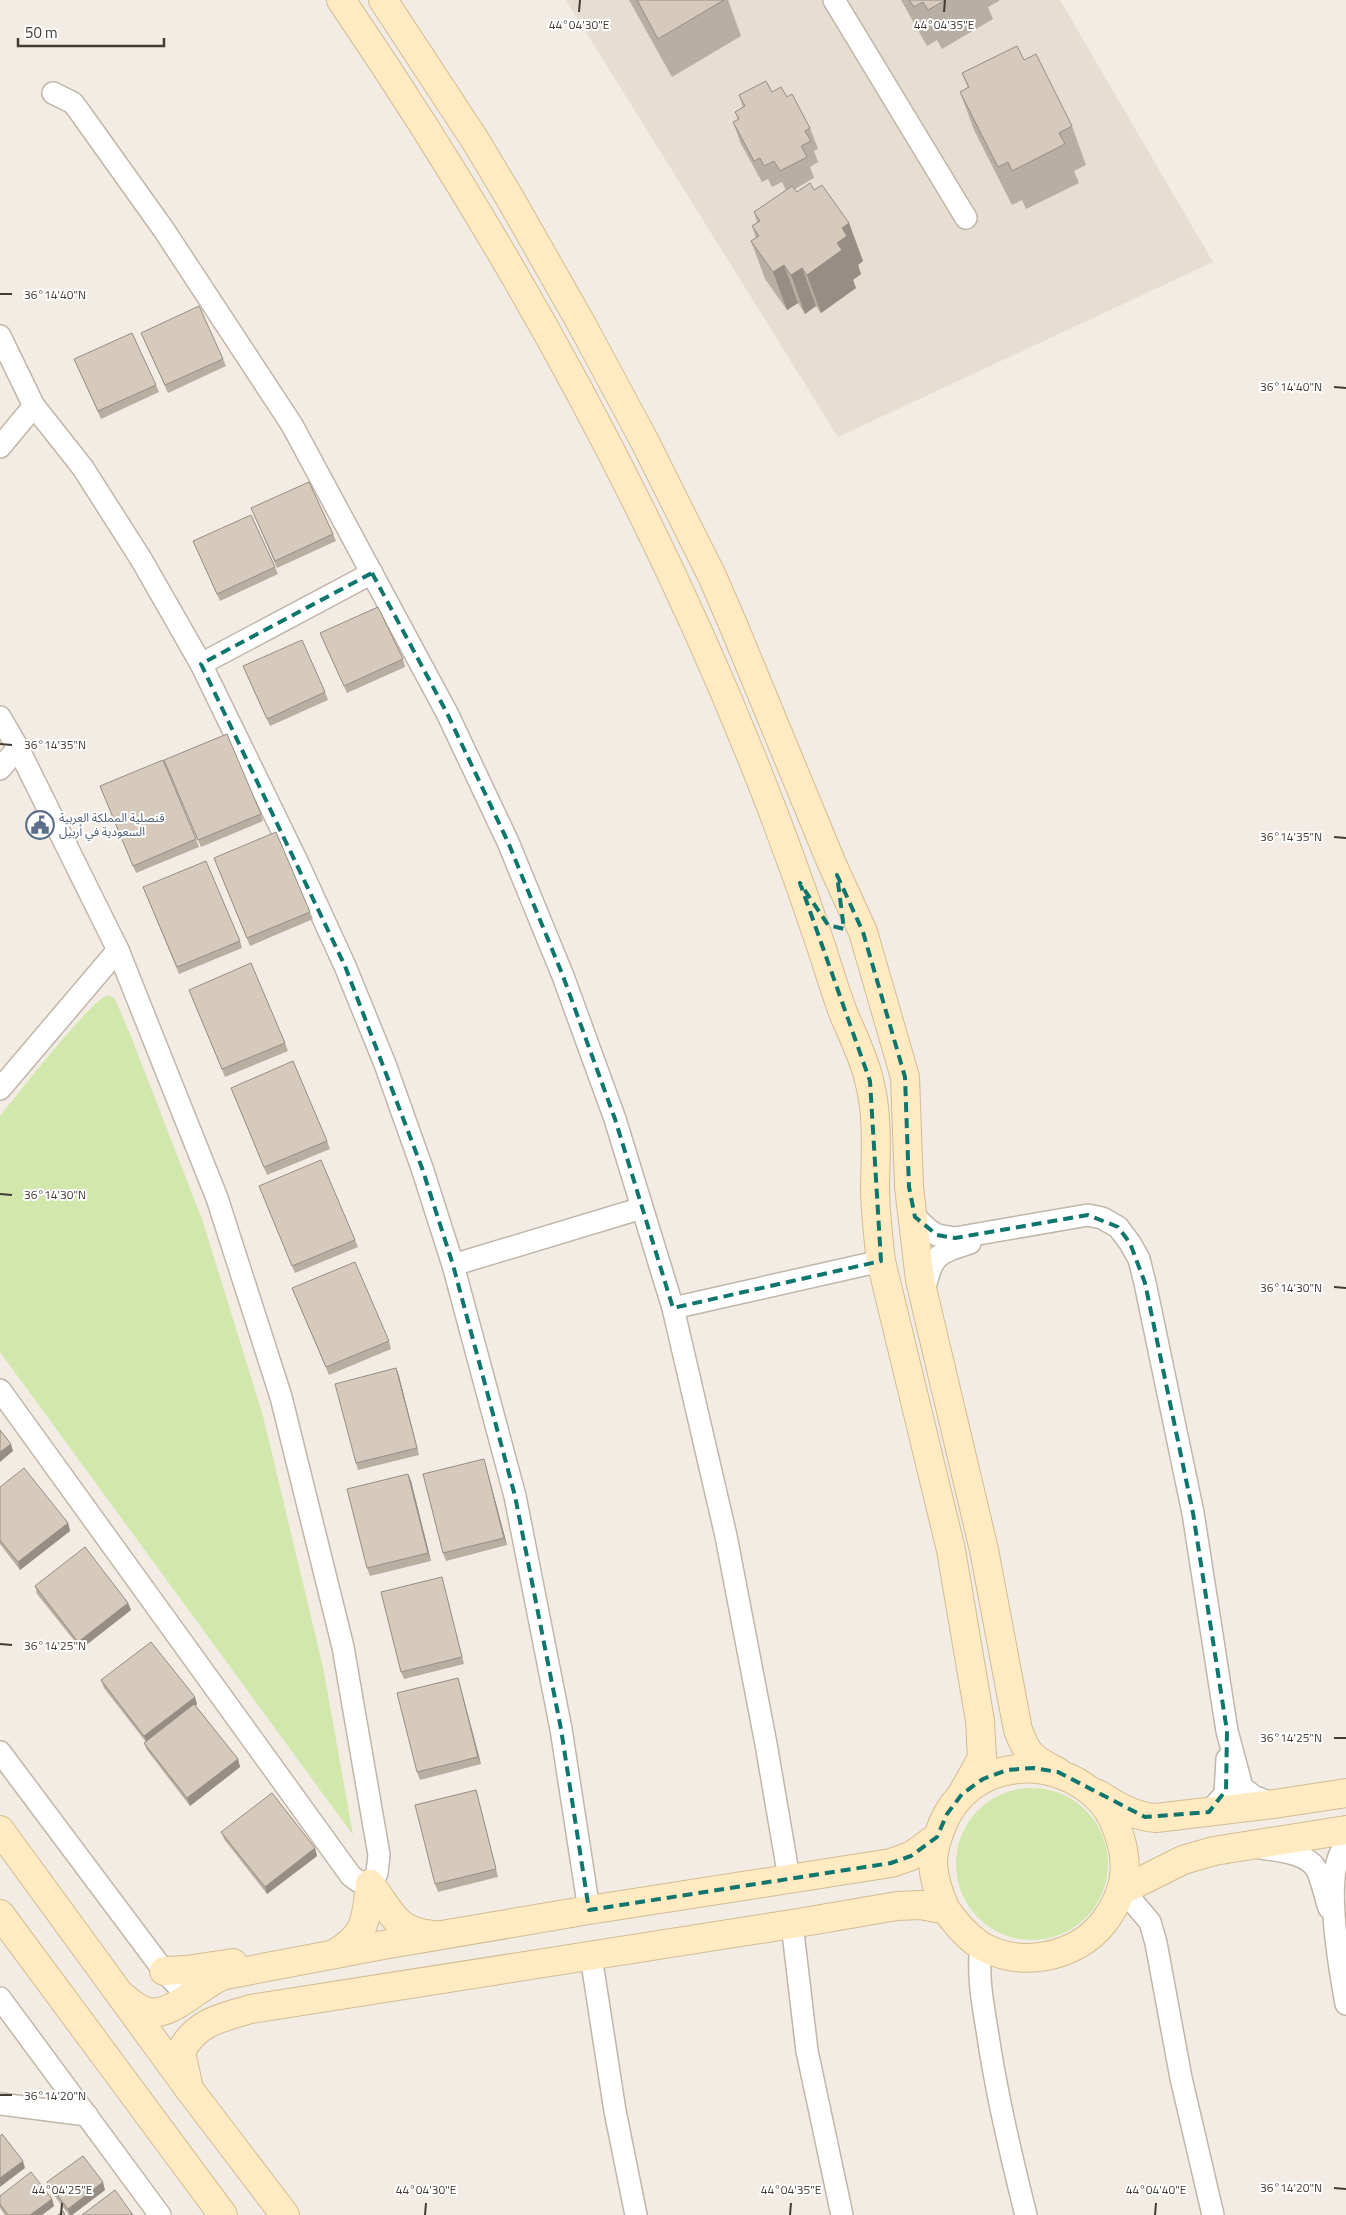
<svg xmlns="http://www.w3.org/2000/svg" width="1346" height="2215" font-family="'Titillium Web','Noto Sans Arabic',sans-serif">
  <style>
    .residential { fill: #e6ded2 }
    .green { fill: #d2e7ab }
    .lines { fill: none; stroke-linecap: round; stroke-linejoin: round }
    .street-casing { stroke: #c0b6a9; stroke-width: 24 }
    .secondary-casing { stroke: #d3bc93; stroke-width: 30 }
    .street { stroke: #fff; stroke-width: 21 }
    .secondary { stroke: #ffeac1; stroke-width: 28 }
    .wall { fill: #b8aea2 }
    .shaded-wall { fill: #968d84 }
    .building { fill: #d6cabc; stroke: #968d84 }
    .marked { fill: none; stroke: #0f766e; stroke-width: 4; stroke-dasharray: 10 6; stroke-linejoin: round }
    .ticks { fill: none; stroke: #443c34; stroke-width: 2 }
    .labels { text-anchor: middle; stroke-width: 4; stroke-linejoin: round; paint-order: stroke }
    .service-label { font-size: 12px; fill: #4e5e75; stroke: #fff; text-anchor: start }
    .ticks-label { font-size: 12px; text-anchor: middle; fill: #443c34; stroke: #fff; stroke-width: 4; stroke-linejoin: round; paint-order: stroke }
  </style>
  <rect width="100%" height="100%" fill="#f2ece4"/>
  <!-- residential -->
  <polygon class="residential" points="566,0 1060,0 1213,262 838,437"/>
  <!-- green -->
  <g class="green">
    <path d="M 108,995 L 115,999 L 130,1034 L 203,1222 L 263,1416 L 323,1667 L 353,1835 L 0,1352 L 0,1116 C 17,1095 90,1001 108,995 Z"/>
    <circle cx="1032" cy="1864" r="76"/>
  </g>
  <g class="lines">
    <defs>
      <g id="street">
        <polyline points="834,0 966,218"/>
        <polyline points="53,93 73,103 79,111 164,230 292,425 447,713 508,842 563,976 615,1119 673,1308 726,1536 766,1744 789,1878"/>
        <polyline points="0,336 34,406 83,468 141,559 201,664 295,857 345,966 385,1064 422,1168 453,1265 515,1496 561,1729 589,1910"/>
        <polyline points="0,447 34,406"/>
        <polyline points="201,664 372,573"/>
        <polyline points="0,717 18,748 118,950 217,1198 281,1397 343,1647 379,1855 377,1873 370,1884 358,1881 351,1876 0,1390"/>
        <polyline points="0,769 18,748"/>
        <polyline points="0,1089 118,950"/>
        <polyline points="911,1209 915,1217 929,1230 937,1235 955,1238 1088,1215 1102,1218 1118,1227 1130,1243 1139,1259 1145,1283 1193,1513 1227,1731 1242,1787 1253,1796 1274,1804"/>
        <polyline points="453,1265 642,1208"/>
        <path d="M 924,1292 C 932,1256 935,1254 970,1243"/>
        <polyline points="673,1308 881,1261"/>
        <polyline points="0,1752 164,1971 188,1997"/>
        <polyline points="1209,1812 1225,1794 1227,1759"/>
        <path d="M 1346,1845 C 1321,1869 1340,1970 1346,2004"/>
        <path d="M 1260,1848 C 1278,1851 1307,1852 1317,1870 C 1322,1881 1325,1896 1329,1908"/>
        <polyline points="1123,1890 1150,1922 1156,1943 1181,2078 1213,2215"/>
        <polyline points="792,1924 807,2051 842,2215"/>
        <path d="M 981,1945 C 977,1976 983,2005 988,2036 C 997,2097 1011,2156 1026,2215"/>
        <polyline points="591,1956 615,2111 636,2215"/>
        <polyline points="0,1998 160,2215"/>
        <polyline points="0,2104 87,2115"/>
      </g>
      <g id="secondary">
        <path d="M 341,0 C 541,294 710,611 822,949 C 829,971 836,994 844,1015 C 853,1036 864,1058 869,1080 C 878,1114 876,1150 875,1185 C 875,1210 878,1236 881,1261 L 951,1550 L 980,1721 L 982,1758 L 962,1794"/>
        <path d="M 383,0 L 475,140 L 511,200 L 581,323 L 644,440 L 712,576 L 732,622 L 832,864 L 863,932 L 905,1077 L 909,1187 L 920,1280 L 984,1550 L 1018,1730 C 1029,1758 1032,1758 1058,1772"/>
        <path d="M 1098,1794 C 1115,1805 1135,1817 1156,1818 L 1274,1804 L 1346,1793"/>
        <polyline points="0,1830 189,2089 285,2215"/>
        <path d="M 370,1884 C 392,1912 394,1931 433,1935"/>
        <polyline points="1123,1890 1183,1860 1214,1851 1346,1830"/>
        <polyline points="0,1914 223,2215"/>
        <path d="M 334,1954 C 367,1935 366,1919 370,1884"/>
        <polyline points="164,1971 186,1970 233,1963"/>
        <path d="M 122,1996 C 130,2002 138,2010 149,2012 C 172,2016 198,1987 218,1978 C 223,1975 230,1974 236,1973 L 383,1945 L 589,1910 L 891,1863 L 911,1856 L 937,1837"/>
        <path d="M 189,2089 L 181,2052 C 194,2023 222,2017 251,2009 L 792,1924 L 897,1906 L 921,1905 L 946,1910 C 956,1923 966,1936 980,1945 C 1019,1969 1076,1958 1104,1922 C 1122,1898 1130,1872 1121,1841 C 1117,1827 1111,1812 1101,1801 C 1055,1752 971,1758 943,1823 C 938,1835 933,1849 933,1863 C 934,1880 939,1895 946,1910"/>
      </g>
    </defs>
    <!-- street casing -->
    <use href="#street" class="street-casing"/>
    <!-- secondary casing -->
    <use href="#secondary" class="secondary-casing"/>
    <!-- street -->
    <use href="#street" class="street"/>
    <!-- secondary -->
    <use href="#secondary" class="secondary"/>
  </g>
  <!-- wall -->
  <g class="wall">
    <polygon points="629,0 728,0 741,36 672,77"/>
    <polygon points="901,0 999,0 999,1 988,7 993,19 942,49 937,40 927,46"/>
    <polygon points="1024,60 1072,126 1086,165 1074,171 1079,183 1026,209 1022,200 1012,205 974,130 960,92 968,88 962,73"/>
    <polygon points="772,92 787,97 810,128 818,149 814,151 818,162 810,167 814,178 795,189 797,192 814,190 849,223 863,261 858,265 861,274 853,280 856,288 821,313 816,306 805,314 798,303 787,310 765,279 751,241 756,238 752,226 757,222 754,212 786,190 782,182 772,187 768,179 762,182 741,144 733,122 738,120 735,112 743,107 739,95"/>
    <polygon points="141,333 223,359 226,366 168,393"/>
    <polygon points="74,359 156,385 159,392 101,419"/>
    <polygon points="251,508 333,534 336,541 277,568"/>
    <polygon points="193,541 275,567 278,574 220,601"/>
    <polygon points="320,633 403,659 405,667 347,693"/>
    <polygon points="243,666 325,692 328,700 270,726"/>
    <polygon points="164,760 261,814 263,821 201,847"/>
    <polygon points="100,786 196,839 199,847 136,873"/>
    <polygon points="214,858 310,912 313,919 250,946"/>
    <polygon points="143,887 240,941 242,948 179,974"/>
    <polygon points="189,990 285,1043 288,1051 225,1077"/>
    <polygon points="231,1088 327,1141 330,1149 267,1175"/>
    <polygon points="259,1186 355,1240 358,1247 295,1273"/>
    <polygon points="292,1288 389,1341 391,1349 329,1375"/>
    <polygon points="396,1368 399,1376 419,1455 358,1470 356,1463"/>
    <polygon points="484,1459 486,1466 507,1545 446,1561 443,1553"/>
    <polygon points="408,1474 411,1481 431,1561 370,1576 367,1568"/>
    <polygon points="0,1487 68,1523 70,1531 20,1570 0,1544"/>
    <polygon points="442,1577 444,1585 464,1664 404,1679 401,1672"/>
    <polygon points="35,1586 128,1603 131,1610 81,1649 37,1594"/>
    <polygon points="458,1678 460,1685 481,1764 420,1780 417,1772"/>
    <polygon points="101,1680 197,1704 196,1706 238,1759 240,1767 190,1806 147,1750 144,1743 146,1742 104,1688"/>
    <polygon points="476,1790 478,1797 498,1877 438,1892 435,1884"/>
    <polygon points="221,1832 315,1848 317,1856 267,1894 224,1839"/>
    <polygon points="47,2182 105,2190 72,2215 69,2215 50,2190"/>
    <polygon points="0,2196 52,2199 54,2206 42,2215 5,2215 0,2208"/>
  </g>
  <!-- shaded-wall -->
  <g class="shaded-wall">
    <polygon points="849,223 863,261 858,265 861,274 853,280 856,288 821,313 807,275 837,243 842,228"/>
    <polygon points="784,265 798,303 787,310 773,272"/>
    <polygon points="802,268 816,306 805,314 791,275"/>
    <polygon points="396,1368 399,1376 419,1455 417,1448"/>
    <polygon points="11,1444 13,1451 0,1462 0,1452"/>
    <polygon points="484,1459 486,1466 507,1545 504,1538"/>
    <polygon points="408,1474 411,1481 431,1561 428,1553"/>
    <polygon points="68,1523 70,1531 20,1570 18,1562"/>
    <polygon points="128,1603 131,1610 81,1649 78,1642"/>
    <polygon points="458,1678 460,1685 481,1764 478,1757"/>
    <polygon points="195,1697 197,1704 147,1743 144,1736"/>
    <polygon points="238,1759 240,1767 190,1806 187,1798"/>
    <polygon points="315,1848 317,1856 267,1894 265,1887"/>
    <polygon points="23,2161 25,2168 0,2187 0,2178"/>
    <polygon points="103,2182 105,2190 72,2215 70,2215 68,2209"/>
    <polygon points="52,2199 54,2206 42,2215 30,2215"/>
  </g>
  <!-- building -->
  <g class="building">
    <polygon points="637,0 724,0 658,39"/>
    <polygon points="909,0 946,0 928,10 923,2 914,7"/>
    <polygon points="1017,46 1024,60 1036,54 1072,126 1059,133 1065,144 1012,171 1008,162 998,167 960,92 969,87 962,73"/>
    <polygon points="766,81 772,92 781,87 787,97 792,94 810,128 805,131 811,141 801,146 807,157 780,171 774,161 764,166 760,158 754,161 733,122 739,119 735,112 745,106 739,95"/>
    <polygon points="810,183 814,190 822,185 849,223 842,228 847,236 837,243 842,250 807,275 802,268 791,275 784,265 773,272 751,241 759,236 752,226 760,221 754,212 792,186 797,192"/>
    <polygon points="199,306 223,359 165,385 141,333"/>
    <polygon points="132,333 156,385 98,411 74,359"/>
    <polygon points="309,482 333,534 275,561 251,508"/>
    <polygon points="251,515 275,567 217,594 193,541"/>
    <polygon points="378,607 403,659 344,686 320,633"/>
    <polygon points="302,640 325,692 267,719 243,666"/>
    <polygon points="227,734 261,814 198,840 164,760"/>
    <polygon points="163,760 196,839 133,866 100,786"/>
    <polygon points="276,832 310,912 247,938 214,858"/>
    <polygon points="206,861 240,941 177,967 143,887"/>
    <polygon points="251,963 285,1043 222,1069 189,990"/>
    <polygon points="293,1061 327,1141 264,1167 231,1088"/>
    <polygon points="321,1160 355,1240 292,1266 259,1186"/>
    <polygon points="355,1262 389,1341 326,1367 292,1288"/>
    <polygon points="396,1368 417,1448 356,1463 335,1384"/>
    <polygon points="0,1430 11,1444 0,1452"/>
    <polygon points="484,1459 504,1538 443,1553 423,1474"/>
    <polygon points="24,1468 68,1523 18,1562 0,1540 0,1487"/>
    <polygon points="408,1474 428,1553 367,1568 347,1489"/>
    <polygon points="85,1547 128,1603 78,1642 35,1586"/>
    <polygon points="442,1577 462,1657 401,1672 381,1592"/>
    <polygon points="151,1642 195,1697 144,1736 101,1680"/>
    <polygon points="458,1678 478,1757 417,1772 397,1693"/>
    <polygon points="194,1704 238,1759 187,1798 144,1743"/>
    <polygon points="476,1790 496,1869 435,1884 415,1805"/>
    <polygon points="272,1793 315,1848 265,1887 221,1832"/>
    <polygon points="2,2134 23,2161 0,2178 0,2136"/>
    <polygon points="83,2156 103,2182 68,2209 47,2182"/>
    <polygon points="31,2172 52,2199 30,2215 8,2215 0,2204 0,2196"/>
    <polygon points="115,2190 133,2215 82,2215"/>
    <polygon points="63,2211 65,2215 58,2215"/>
  </g>
  <!-- marked area -->
  <path class="marked" d="M 372,573 L 447,713 L 508,842 L 563,976 L 615,1119 L 673,1308 L 881,1261 L 870,1081 L 800,883 L 828,925 L 844,929 L 837,875 L 863,932 L 905,1077 L 909,1187 L 915,1217 L 937,1235 L 955,1238 L 1088,1215 L 1118,1227 L 1130,1243 L 1145,1283 L 1193,1513 L 1227,1731 L 1226,1790 L 1209,1812 L 1145,1817 L 1058,1772 L 1033,1768 L 1007,1770 L 983,1779 L 962,1794 L 947,1814 L 937,1837 L 911,1856 L 891,1863 L 589,1910 L 561,1729 L 515,1496 L 453,1265 L 422,1168 L 345,966 L 201,664 Z"/>
  <!-- ticks -->
  <path class="ticks" d="M 579,12 L 580,0M 944,12 L 945,0M 0,294 L 12,294M 1334,387 L 1346,388M 0,744 L 12,745M 1334,837 L 1346,838M 0,1194 L 12,1195M 1334,1287 L 1346,1288M 0,1644 L 12,1645M 1334,1738 L 1346,1738M 0,2095 L 12,2095M 1334,2188 L 1346,2189M 61,2215 L 62,2203M 425,2215 L 426,2203M 790,2215 L 791,2203M 1155,2215 L 1156,2203"/>
  <!-- icons -->
  <defs>
    <symbol id="civic-ring" viewBox="-11 -11 22 22"><circle r="9.5" fill="#fff" stroke="#5c6f8a" stroke-width="1.5"/><path d="M-.6-6.5H3V-4.5H.6V-3L4-1V1h2V6H-6V1h2V-1L-.6-3ZM-1.2 2.5V6h2.4V2.5Z" fill="#5c6f8a"/></symbol>
  </defs>
  <g fill-rule="evenodd">
    <use href="#civic-ring" x="24" y="809" width="32" height="32"/>
  </g>
  <g class="labels">
    <!-- service labels -->
    <g class="service-label">
      <text x="59" y="822">قنصلية المملكة العربية<tspan x="59" dy="14">السعودية في أربيل</tspan></text>
    </g>
  </g>
  <g class="ticks-label">
    <text x="579" y="29">44°04'30"E</text>
    <text x="944" y="29">44°04'35"E</text>
    <text x="55" y="299">36°14'40"N</text>
    <text x="1291" y="391">36°14'40"N</text>
    <text x="55" y="749">36°14'35"N</text>
    <text x="1291" y="841">36°14'35"N</text>
    <text x="55" y="1199">36°14'30"N</text>
    <text x="1291" y="1292">36°14'30"N</text>
    <text x="55" y="1650">36°14'25"N</text>
    <text x="1291" y="1742">36°14'25"N</text>
    <text x="55" y="2100">36°14'20"N</text>
    <text x="1291" y="2192">36°14'20"N</text>
    <text x="62" y="2194">44°04'25"E</text>
    <text x="426" y="2194">44°04'30"E</text>
    <text x="791" y="2194">44°04'35"E</text>
    <text x="1156" y="2194">44°04'40"E</text>
  </g>
  <!-- scale -->
  <path d="M18 38v8h146v-8" fill="none" stroke="#443c34" stroke-width="2.5"/>
  <text x="25" y="38" font-size="15" fill="#443c34" stroke="#ffffff" stroke-width="4" paint-order="stroke">50 m</text>
</svg>
